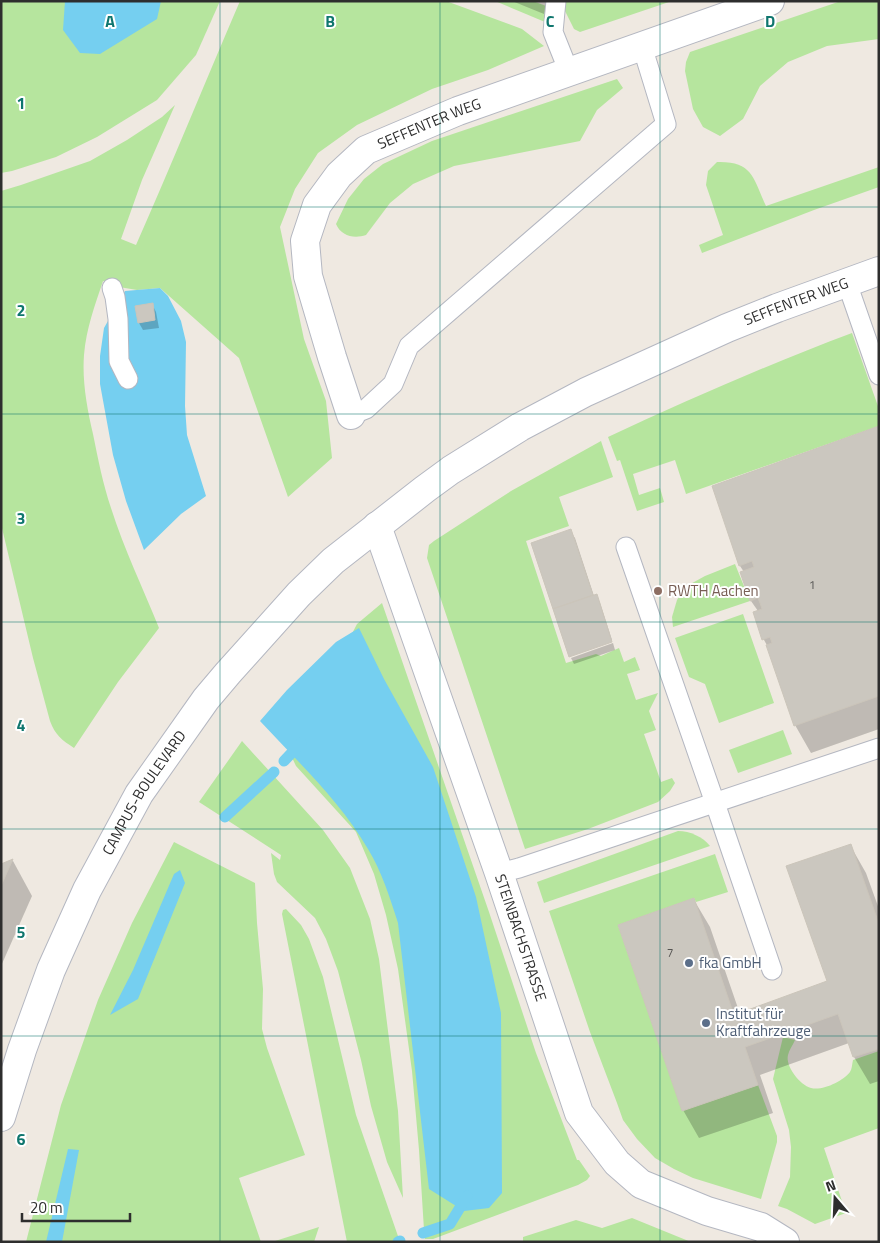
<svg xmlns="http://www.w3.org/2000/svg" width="880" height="1243" font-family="'Titillium Web',sans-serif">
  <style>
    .green { fill: #b6e59e }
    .water { fill: #75cff0 }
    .shadow { fill: #0003 }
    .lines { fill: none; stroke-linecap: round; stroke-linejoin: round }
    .stream { stroke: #75cff0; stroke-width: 11 }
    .building { fill: #cbc7bf; stroke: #cbc5ba }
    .lane-casing { stroke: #b4b7c1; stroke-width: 21 }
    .street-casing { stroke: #b4b7c1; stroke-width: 30 }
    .secondary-casing { stroke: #b4b7c1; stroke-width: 30 }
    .lane { stroke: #fff; stroke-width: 19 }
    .street { stroke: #fff; stroke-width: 28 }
    .secondary { stroke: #fff; stroke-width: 28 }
    .grid { fill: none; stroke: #0f766e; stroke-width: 1; stroke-opacity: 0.55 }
    .education-dot { fill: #8d6e63; stroke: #fff; stroke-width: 2 }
    .service-dot { fill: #5c6f8a; stroke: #fff; stroke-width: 2 }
    .labels { text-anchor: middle; stroke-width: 4; stroke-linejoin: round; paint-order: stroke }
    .number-label { font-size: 12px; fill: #555452 }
    .street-label { font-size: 15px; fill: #2e2e2e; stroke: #fff }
    .education-label { font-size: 15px; fill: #785e54; stroke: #fff; text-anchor: start }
    .service-label { font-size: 15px; fill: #4e5e75; stroke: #fff; text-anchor: start }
    .grid-label { font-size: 16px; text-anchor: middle; font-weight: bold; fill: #0f766e; stroke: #fff; stroke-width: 4; stroke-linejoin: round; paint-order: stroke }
  </style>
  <rect width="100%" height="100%" fill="#efe9e1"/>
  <!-- green -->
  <g class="green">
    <polygon points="1,1 220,1 196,55 157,100 97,137 56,157 12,171 1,173"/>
    <path d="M 240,1 L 446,1 L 522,29 L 544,46 L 488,70 L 432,89 L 357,125 L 318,153 L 295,189 L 280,227 L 304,339 L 326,401 L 332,458 L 288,497 L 239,358 L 160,288 L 137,290 L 119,287 L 103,281 C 95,305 86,329 84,355 C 82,381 87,408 93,434 C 98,459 103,484 111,508 C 124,549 143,588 159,628 L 118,682 L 74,748 C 62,740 55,735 50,721 L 33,658 L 1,524 L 1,191 L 21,185 L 90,161 L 127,140 L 162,117 L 175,105 L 142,180 L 121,239 L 136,245 C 172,164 205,82 240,1 Z"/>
    <polygon points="495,1 533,1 546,6 545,22"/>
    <polygon points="551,1 672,1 580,32 574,29 564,9"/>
    <polygon points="841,1 879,1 879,39 827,46 788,62 760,86 743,119 720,136 703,127 693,109 685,71 686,62 690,52"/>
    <path d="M 617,79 L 623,88 L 597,110 L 580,141 L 454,166 L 413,184 L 390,203 L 366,235 C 354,239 341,236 336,224 L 348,199 L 364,179 L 383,164 L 432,141 Z"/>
    <path d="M 717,162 C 753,161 753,178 766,206 L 879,167 L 879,187 L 814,210 L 702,253 L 699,245 L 723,235 L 706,185 L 708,171 Z"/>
    <path d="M 852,333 L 879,409 L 879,426 L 686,494 L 675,460 L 633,474 L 639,495 L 660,488 L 664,502 L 637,511 L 620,460 L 617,461 L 608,437 C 688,400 769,364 852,333 Z"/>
    <polygon points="601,441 613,477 559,497 569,526 526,541 566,663 596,654 601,656 619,648 624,662 635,657 640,670 627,674 636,700 658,693 649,711 656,730 644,734 661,782 672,778 675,783 670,791 658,802 588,829 525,849 427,558 429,545 434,541 511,491"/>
    <polygon points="735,564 750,601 673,627 672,617 677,600 685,587 705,576"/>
    <polygon points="382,603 489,912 536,1053 577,1160 579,1160 590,1176 587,1180 578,1185 433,1239 425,1239 424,1236 452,1226 459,1210 454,1208 448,1221 424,1230 419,1150 412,1071 398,969 386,915 374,874 356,832 296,766 278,728 343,651 357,624"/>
    <polygon points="743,614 774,703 719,723 705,684 689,677 675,638"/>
    <polygon points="783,730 792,754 738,773 729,750"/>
    <polygon points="242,741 323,830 350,868 370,919 379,959 398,1111 403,1198 387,1162 371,1106 361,1060 338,971 326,939 315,918 277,882 274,874 271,853 280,860 281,855 199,802"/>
    <path d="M 678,831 C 690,831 703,837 710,846 L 544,903 L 537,882 Z"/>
    <polygon points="174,842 255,883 257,923 263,989 262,1029 267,1048 305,1155 239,1178 261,1242 26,1242 61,1105 98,1000 132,923"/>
    <polygon points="715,854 728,892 696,902 694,898 618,925 682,1110 758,1085 777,1136 777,1142 761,1199 693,1178 674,1169 655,1158 637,1139 623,1120 617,1103 590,1032 549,911"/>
    <polygon points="286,909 301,925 309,939 323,977 356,1115 399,1239 392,1242 347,1242 282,914 283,910"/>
    <path d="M 783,1037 L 795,1040 C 793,1045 789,1050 788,1055 C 785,1066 800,1085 811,1088 C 823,1091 843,1081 850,1072 C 852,1069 852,1064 853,1060 L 879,1051 L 879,1128 L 824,1148 L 846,1213 L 815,1224 L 787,1209 L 778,1206 L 790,1177 L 791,1147 L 789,1130 L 773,1079 Z"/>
    <polygon points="632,1218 691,1242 523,1242 523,1237 576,1220 602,1228"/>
    <polygon points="319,1227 314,1242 272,1242"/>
  </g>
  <!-- water -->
  <g class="water">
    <polygon points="65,1 161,1 157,19 100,54 80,53 63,30"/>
    <polygon points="160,288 168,296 181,321 186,342 185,406 187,435 206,496 181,514 144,550 126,501 113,455 100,384 100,356 104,328 125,291"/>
    <path d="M 359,628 L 384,679 L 433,767 L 476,897 L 501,1013 L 502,1193 L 489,1208 L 464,1211 L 429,1189 L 398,923 C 390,898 382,872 368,849 C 340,801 298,762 260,721 L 287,690 L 336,642 Z"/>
    <polygon points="180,870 185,883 138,999 110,1015 133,970 174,874"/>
    <polygon points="68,1149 79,1150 62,1242 46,1242"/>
  </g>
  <!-- shadow -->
  <g class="shadow">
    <polygon points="512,1 548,1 544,14"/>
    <polygon points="152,304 156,312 159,328 143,330 139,323"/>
    <polygon points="879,427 879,729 811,753 795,725 768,647 764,640 754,613 758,611 751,601 742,573 744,572 740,566 713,487"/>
    <polygon points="570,531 575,538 594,596 596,595 600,603 612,640 570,656 533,544"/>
    <polygon points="613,643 615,650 574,664 571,658"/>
    <polygon points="850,845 866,873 879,909 879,1081 870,1084 854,1057 849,1043 760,1075 773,1113 699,1138 683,1110 694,900 710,927 740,1014 829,982"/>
    <polygon points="13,861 32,896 1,966 1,865"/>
  </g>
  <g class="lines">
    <!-- stream -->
    <g class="stream">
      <polyline points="284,761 301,743"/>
      <polyline points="225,817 274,772"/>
      <polyline points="423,1233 450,1224 467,1196"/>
      <polyline points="398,1242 400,1241"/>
    </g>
  </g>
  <!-- building -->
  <g class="building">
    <polygon points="153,303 155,320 138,323 135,306"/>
    <polygon points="879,426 879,696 794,726 766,645 772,643 770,637 762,640 753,612 762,609 760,603 758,598 750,601 740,572 754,567 752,561 739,566 712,486"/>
    <polygon points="571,529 593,595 553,609 531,543"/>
    <polygon points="597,594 612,642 569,657 553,609"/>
    <polygon points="851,844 879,924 879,1049 853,1057 838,1014 745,1047 758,1085 682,1111 618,925 694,898 734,1015 827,981 786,866"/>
    <polygon points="13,859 1,886 1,864"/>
  </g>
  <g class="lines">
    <defs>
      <g id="lane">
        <polyline points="556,1 553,32 569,72"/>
        <polyline points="847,283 879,375"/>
        <polyline points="112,288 115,297 118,319 119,361 128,379"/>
        <polyline points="351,415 366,409 393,384 409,346 666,124 642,46"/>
        <polyline points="626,547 715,803 772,970"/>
        <polyline points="499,873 519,868 879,748"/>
      </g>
      <g id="street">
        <path id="s1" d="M 351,415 L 332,357 L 308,276 L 305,241 L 317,205 L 339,175 L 366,150 L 458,111 L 770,1"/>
        <path id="s2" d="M 377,526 L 499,873 L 579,1113 L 617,1163 L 641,1184 L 707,1211 L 761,1227 L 785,1242"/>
      </g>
      <g id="secondary">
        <path id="s3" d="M 1,1117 L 22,1050 L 51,970 L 87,890 L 139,794 L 206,699 L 228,673 L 299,594 L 333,561 L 425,489 L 451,470 L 520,427 L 586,392 L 727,328 L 777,308 L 879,271"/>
      </g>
    </defs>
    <!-- lane casing -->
    <use href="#lane" class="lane-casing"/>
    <!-- street casing -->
    <use href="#street" class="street-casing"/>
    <!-- secondary casing -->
    <use href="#secondary" class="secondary-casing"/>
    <!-- lane -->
    <use href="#lane" class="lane"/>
    <!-- street -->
    <use href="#street" class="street"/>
    <!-- secondary -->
    <use href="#secondary" class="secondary"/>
  </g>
  <!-- grid -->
  <path class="grid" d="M 220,1 L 220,1242M 440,1 L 440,1242M 660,1 L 660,1242M 1,207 L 879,207M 1,414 L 879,414M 1,622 L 879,622M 1,829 L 879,829M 1,1036 L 879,1036"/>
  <!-- markers -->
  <circle class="education-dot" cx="658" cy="591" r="5"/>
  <g class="service-dot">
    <circle cx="689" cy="963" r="5"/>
    <circle cx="706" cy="1023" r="5"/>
  </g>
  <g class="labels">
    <!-- number labels -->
    <g class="number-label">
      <text x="812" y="589">1</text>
      <text x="670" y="957">7</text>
    </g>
    <!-- street labels -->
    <g class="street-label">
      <text dy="5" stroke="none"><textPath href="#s1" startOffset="361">SEFFENTER WEG</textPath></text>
      <text dy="5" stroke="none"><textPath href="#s3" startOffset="1190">SEFFENTER WEG</textPath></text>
      <text dy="5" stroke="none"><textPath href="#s3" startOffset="356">CAMPUS-BOULEVARD</textPath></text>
      <text dy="5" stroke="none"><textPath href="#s2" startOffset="436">STEINBACHSTRASSE</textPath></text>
    </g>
    <!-- education labels -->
    <g class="education-label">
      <text x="668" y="596">RWTH Aachen</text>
    </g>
    <!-- service labels -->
    <g class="service-label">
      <text x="699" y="968">fka GmbH</text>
      <text x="716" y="1019">Institut für<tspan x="716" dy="17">Kraftfahrzeuge</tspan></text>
    </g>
  </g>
  <g class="grid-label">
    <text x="110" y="27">A</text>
    <text x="330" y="27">B</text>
    <text x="550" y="27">C</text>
    <text x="770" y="27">D</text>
    <text x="21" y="109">1</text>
    <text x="21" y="316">2</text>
    <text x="21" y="524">3</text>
    <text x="21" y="731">4</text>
    <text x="21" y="938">5</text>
    <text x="21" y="1145">6</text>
  </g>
  <!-- border -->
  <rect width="880" height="1243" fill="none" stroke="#2e2e2e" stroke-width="5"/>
  <!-- north arrow -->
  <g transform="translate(835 1198) rotate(341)" stroke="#ffffff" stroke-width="4" paint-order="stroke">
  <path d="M0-4L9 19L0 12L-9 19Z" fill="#2e2e2e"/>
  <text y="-8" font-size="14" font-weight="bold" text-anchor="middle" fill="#2e2e2e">N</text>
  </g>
  <!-- scale -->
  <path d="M22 1213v8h108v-8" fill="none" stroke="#2e2e2e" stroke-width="2.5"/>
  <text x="30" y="1213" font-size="15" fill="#2e2e2e" stroke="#ffffff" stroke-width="4" paint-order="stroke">20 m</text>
</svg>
